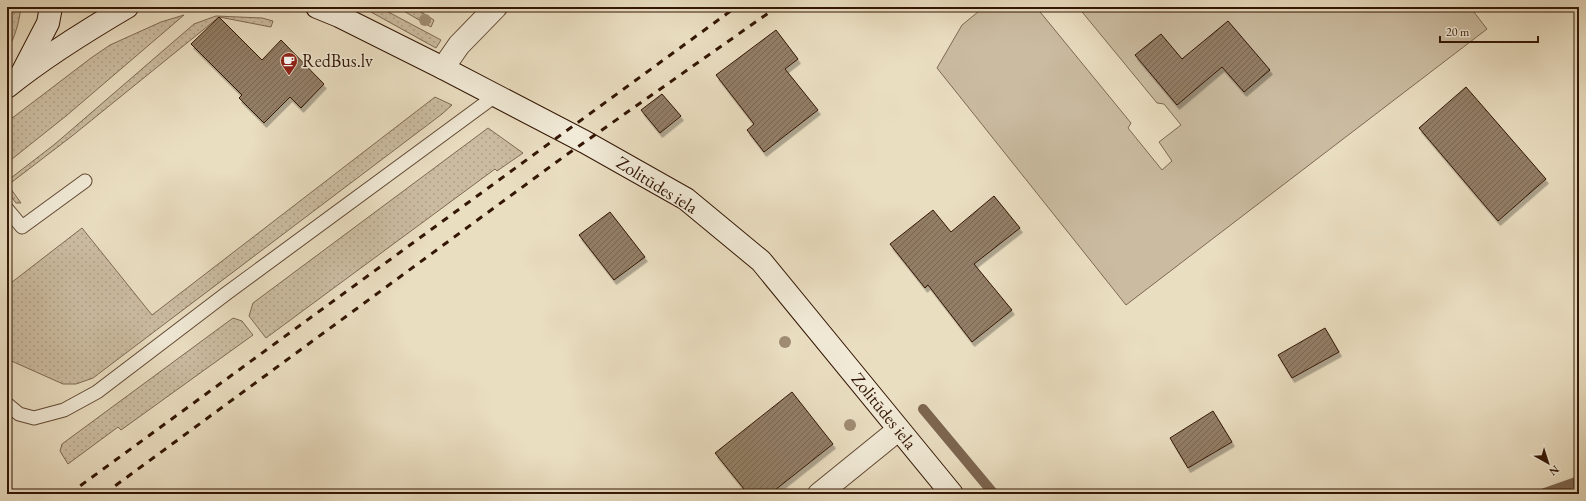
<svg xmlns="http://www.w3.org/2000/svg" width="1586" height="501" font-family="'EB Garamond',serif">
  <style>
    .grass { fill: url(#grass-dots); stroke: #7f6952 }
    .green { fill: #cbbca1; stroke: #7f6952 }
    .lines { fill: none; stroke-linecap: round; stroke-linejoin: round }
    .stream { stroke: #7c654f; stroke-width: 10 }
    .building { fill: url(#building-hatch); stroke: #331604; filter: url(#shadow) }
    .lane-casing { stroke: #614833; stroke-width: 15 }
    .street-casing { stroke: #614833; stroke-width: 24 }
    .secondary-casing { stroke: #331604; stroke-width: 24 }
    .lane { stroke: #f1ead7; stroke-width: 13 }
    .street { stroke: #f1ead7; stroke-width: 22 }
    .secondary { stroke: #f1ead7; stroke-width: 22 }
    .rail { stroke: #331604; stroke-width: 3; stroke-dasharray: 7 7; stroke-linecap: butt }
    .tree { fill: #9f8c73 }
    .labels { text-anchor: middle; stroke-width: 3; stroke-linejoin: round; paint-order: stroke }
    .poi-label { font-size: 18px; fill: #331604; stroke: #f1ead7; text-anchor: start }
    .street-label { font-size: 18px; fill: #331604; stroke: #f1ead7 }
  </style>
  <defs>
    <pattern id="grass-dots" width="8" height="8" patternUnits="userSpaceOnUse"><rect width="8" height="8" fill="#cbbca1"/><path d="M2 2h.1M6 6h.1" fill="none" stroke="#afa189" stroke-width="1.8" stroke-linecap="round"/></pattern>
    <pattern id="building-hatch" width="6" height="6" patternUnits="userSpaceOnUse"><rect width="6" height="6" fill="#927e66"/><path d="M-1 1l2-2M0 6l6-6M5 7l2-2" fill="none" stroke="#786652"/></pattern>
    <filter id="shadow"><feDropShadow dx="2.5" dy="4.5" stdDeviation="0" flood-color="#0004"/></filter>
  </defs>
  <rect width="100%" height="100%" fill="#eadec1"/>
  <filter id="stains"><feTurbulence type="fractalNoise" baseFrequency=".005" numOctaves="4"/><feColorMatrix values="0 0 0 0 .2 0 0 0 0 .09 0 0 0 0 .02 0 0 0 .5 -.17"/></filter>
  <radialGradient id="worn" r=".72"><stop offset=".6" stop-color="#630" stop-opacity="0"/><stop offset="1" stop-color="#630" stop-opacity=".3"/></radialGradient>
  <!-- grass -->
  <g class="grass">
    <path d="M 7,7 L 21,7 C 19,23 15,37 7,51 Z"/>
    <polygon points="362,7 379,7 441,40 436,48"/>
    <polygon points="397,7 413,7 434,20 431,27"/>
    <polygon points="184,15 66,116 7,163 7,122 91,58 110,45 161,22"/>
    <polygon points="216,16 262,18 273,21 271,27 219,17 72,136 8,185 21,203 16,203 7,191 7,181 55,144 194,24"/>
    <polygon points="435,97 452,105 442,114 93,378 76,384 63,384 7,359 7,286 82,228 152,315"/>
    <polygon points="488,128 523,153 497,171 495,169 266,338 249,316 253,303"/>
    <polygon points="233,318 242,321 253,335 121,430 118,427 68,464 60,451 62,444"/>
  </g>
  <!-- green -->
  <polygon class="green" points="984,7 1036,7 1131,123 1128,128 1162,170 1172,161 1159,142 1181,125 1164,104 1157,103 1078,7 1470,7 1487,29 1126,305 937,68 962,25"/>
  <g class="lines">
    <!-- stream -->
    <g class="stream">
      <polyline points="923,409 994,494"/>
      <polyline points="1542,494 1579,481"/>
    </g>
  </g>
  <!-- building -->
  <g class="building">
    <polygon points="219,17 262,60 281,40 324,84 301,108 290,97 264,123 239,98 242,95 191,44"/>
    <polygon points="1228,21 1270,70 1244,92 1222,67 1177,105 1135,55 1161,34 1182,59"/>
    <polygon points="776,30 798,59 785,69 818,110 764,152 747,130 754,124 716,75"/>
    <polygon points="1466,87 1546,179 1498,221 1419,128"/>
    <polygon points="662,94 681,116 660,133 641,110"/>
    <polygon points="994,196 1020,228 974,264 1012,310 972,342 928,285 925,288 890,244 933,210 951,232"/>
    <polygon points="610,212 645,257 614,280 579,235"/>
    <polygon points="1325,328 1339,352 1292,378 1278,355"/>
    <polygon points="792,392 833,444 770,494 748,494 715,453"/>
    <polygon points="1213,411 1232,442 1188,468 1170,438"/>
  </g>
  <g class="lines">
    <defs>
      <g id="lane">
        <polyline points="7,209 22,227 85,181"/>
        <polyline points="7,404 19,414 34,418 64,410 97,392 227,293 495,96"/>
      </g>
      <g id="street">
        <polyline points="443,68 459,45 496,7"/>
        <polyline points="819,494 898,430"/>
      </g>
      <g id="secondary">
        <polyline points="317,7 339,16 443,68 585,142 686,199 761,261 952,494"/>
        <polyline points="22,73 48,23 51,7"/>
        <path d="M 7,87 C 44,57 86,31 127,7"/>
      </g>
    </defs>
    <!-- lane casing -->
    <use href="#lane" class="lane-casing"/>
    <!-- street casing -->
    <use href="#street" class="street-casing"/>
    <!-- secondary casing -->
    <use href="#secondary" class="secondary-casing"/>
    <!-- lane -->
    <use href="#lane" class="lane"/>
    <!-- street -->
    <use href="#street" class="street"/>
    <!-- secondary -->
    <use href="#secondary" class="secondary"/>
    <!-- rail -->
    <g class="rail">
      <polyline points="69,494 736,7"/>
      <polyline points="104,494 562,158 777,7"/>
    </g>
  </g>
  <!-- trees -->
  <g class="tree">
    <circle cx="425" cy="20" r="6"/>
    <circle cx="785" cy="342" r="6"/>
    <circle cx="850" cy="425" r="6"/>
  </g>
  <!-- icons -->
  <defs>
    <symbol id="cafe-pin" viewBox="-11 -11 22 30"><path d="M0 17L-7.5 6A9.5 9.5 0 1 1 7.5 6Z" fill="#8f2418" stroke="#f1ead7"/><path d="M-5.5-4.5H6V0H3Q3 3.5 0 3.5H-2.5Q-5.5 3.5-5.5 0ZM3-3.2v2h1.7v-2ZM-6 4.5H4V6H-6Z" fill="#fff"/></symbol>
  </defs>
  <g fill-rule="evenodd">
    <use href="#cafe-pin" x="279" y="51" width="20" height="27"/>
  </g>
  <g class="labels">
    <!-- poi labels -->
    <g class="poi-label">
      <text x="302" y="67">RedBus.lv</text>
    </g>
    <!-- street labels -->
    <g class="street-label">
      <text transform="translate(657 185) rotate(32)" y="6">Zolitūdes iela</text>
      <text transform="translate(884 411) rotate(51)" y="6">Zolitūdes iela</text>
    </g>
  </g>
  <!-- margin -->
  <rect width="1586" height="501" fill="none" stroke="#eadec1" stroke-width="24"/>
  <rect x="8" y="8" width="1570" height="485" fill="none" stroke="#331604" stroke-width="2"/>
  <rect x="12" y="12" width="1562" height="477" fill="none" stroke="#331604"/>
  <!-- north arrow -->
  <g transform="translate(1548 463) rotate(141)" stroke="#f1ead7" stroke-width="3" paint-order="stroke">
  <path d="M0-3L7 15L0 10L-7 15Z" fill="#331604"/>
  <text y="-6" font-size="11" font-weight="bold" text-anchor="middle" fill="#331604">N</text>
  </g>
  <!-- scale -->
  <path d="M1440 36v6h98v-6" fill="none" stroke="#331604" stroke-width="2"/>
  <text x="1446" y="36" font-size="12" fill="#331604" stroke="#f1ead7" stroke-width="3" paint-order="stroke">20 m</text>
  <rect width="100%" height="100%" filter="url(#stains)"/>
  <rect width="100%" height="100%" fill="url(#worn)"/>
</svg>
